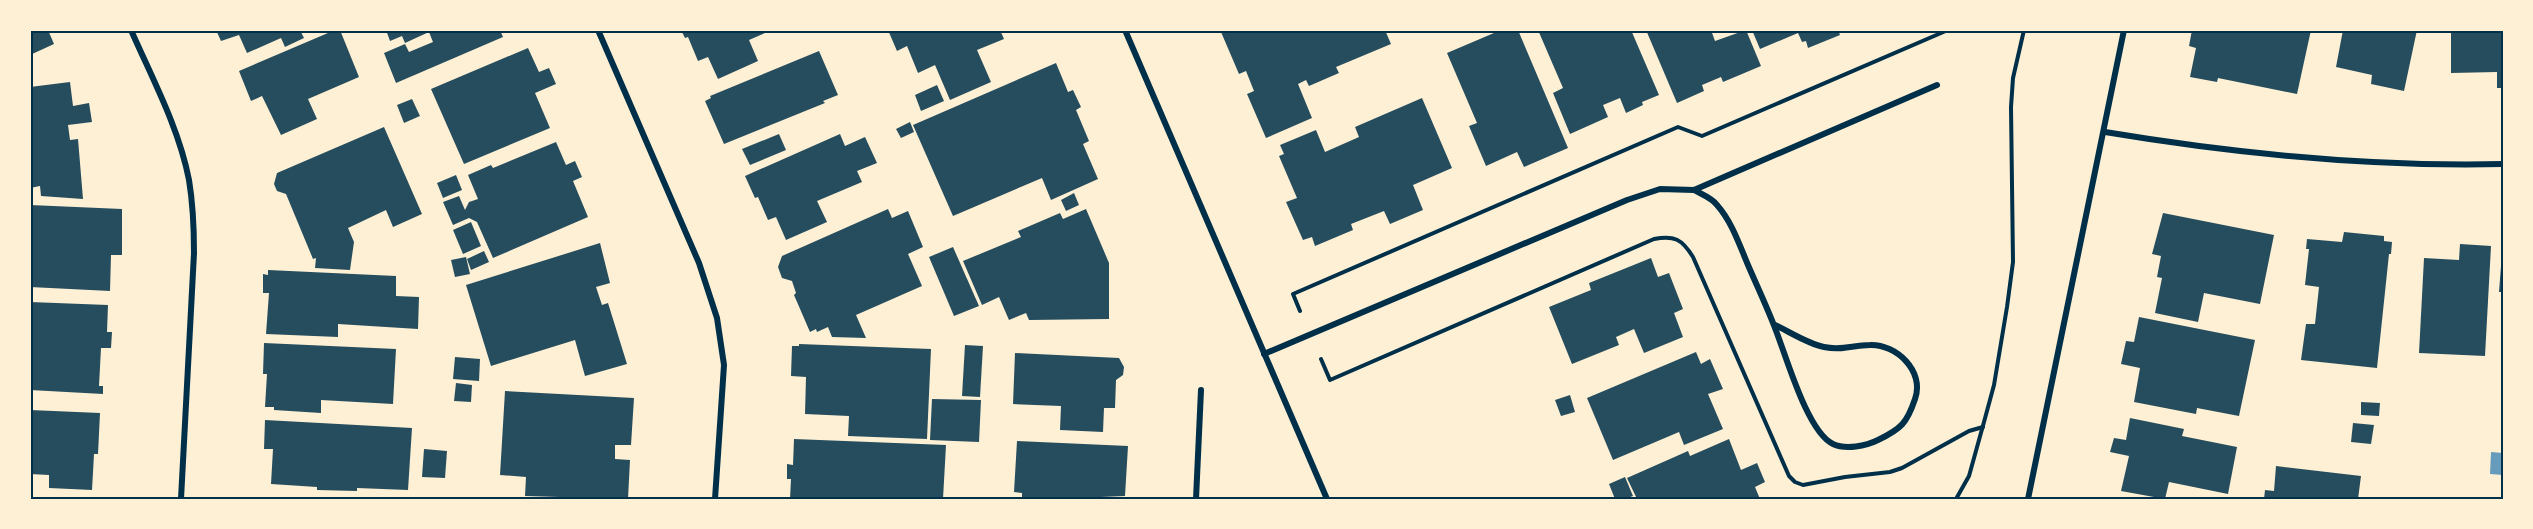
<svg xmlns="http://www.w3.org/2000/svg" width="2533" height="529" font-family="'Work Sans',sans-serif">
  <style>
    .water { fill: #669bbc }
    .building { fill: #264d5e }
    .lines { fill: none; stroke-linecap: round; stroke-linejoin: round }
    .path { stroke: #003049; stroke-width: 4 }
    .minor { stroke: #003049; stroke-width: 6 }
    .neatline { fill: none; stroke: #003049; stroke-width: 2 }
  </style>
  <rect width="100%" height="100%" fill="#fdf0d5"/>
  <!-- water -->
  <polygon class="water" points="2491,452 2503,453 2503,475 2490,474"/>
  <!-- building -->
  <g class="building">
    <polygon points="30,30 48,30 54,44 30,55"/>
    <polygon points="216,30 300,30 304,38 285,47 281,38 247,53 239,35 221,41"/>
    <polygon points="335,30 340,30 359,77 308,99 317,119 281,135 262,96 251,101 239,71"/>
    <polygon points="386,30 500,30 503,37 396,83 384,53 405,44 409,52 433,42 429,32 405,43 402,36 390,41"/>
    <polygon points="681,30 772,30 749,40 758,61 718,79 708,57 698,61 688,37 685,38"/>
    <polygon points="888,30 1000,30 1004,39 977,50 991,82 950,100 935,65 918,73 907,46 897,51"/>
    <polygon points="1225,30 1385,30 1391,44 1336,67 1339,73 1309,86 1306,80 1298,84 1312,118 1266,138 1247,94 1254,91 1246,71 1239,74 1221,32"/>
    <polygon points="1501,30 1518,30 1568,148 1524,167 1517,152 1486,166 1469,126 1477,123 1447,53"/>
    <polygon points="1538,30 1631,30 1659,95 1642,102 1643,105 1626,113 1620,98 1603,105 1608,117 1570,134 1553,93 1563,88"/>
    <polygon points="1646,30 1711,30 1715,41 1746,30 1761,66 1723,82 1721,77 1702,85 1704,91 1677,103"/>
    <polygon points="1752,30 1838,30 1840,35 1808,48 1806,41 1802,42 1798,33 1760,49"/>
    <polygon points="2192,30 2311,30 2297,94 2218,78 2217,82 2190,77 2196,48 2189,46"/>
    <polygon points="2343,30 2417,30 2404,91 2371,84 2372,75 2336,67"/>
    <polygon points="2451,30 2503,30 2503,88 2497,88 2497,72 2451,73"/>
    <polygon points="528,48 539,72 549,68 556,84 535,93 550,128 464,164 431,89"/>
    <polygon points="819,51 838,95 823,101 825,103 724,144 705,101 711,98 710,96"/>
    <polygon points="1056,63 1068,92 1073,90 1081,107 1076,110 1089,141 1083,144 1098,179 1051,200 1042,178 953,216 913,125"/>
    <polygon points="70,82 73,106 89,103 92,122 68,125 70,140 78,139 83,199 41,196 40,186 30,188 30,87"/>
    <polygon points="937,85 944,101 921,111 915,95"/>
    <polygon points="1422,98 1452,168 1413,185 1423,210 1390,224 1384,211 1351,224 1353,230 1315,246 1312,237 1303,240 1286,202 1297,198 1279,156 1284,154 1280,145 1316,130 1325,152 1359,137 1355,127"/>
    <polygon points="412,99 420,116 404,123 397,105"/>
    <polygon points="910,122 914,132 901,138 896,129"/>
    <polygon points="384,127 422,214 393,227 386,210 348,228 354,242 350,270 315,268 316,258 313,259 286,194 277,191 274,184 277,173"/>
    <polygon points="779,134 786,150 750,165 742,149"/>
    <polygon points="840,134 845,146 865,137 877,163 857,171 862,182 817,201 827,222 786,240 776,217 768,220 758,197 755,198 745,176"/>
    <polygon points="556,142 566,165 575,161 582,177 573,181 588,217 493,258 477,222 469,218 453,225 443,202 459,196 465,210 469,202 478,199 468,175 491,165 493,168"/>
    <polygon points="456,175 462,190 443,198 437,183"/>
    <polygon points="1074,193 1079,205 1066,211 1061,200"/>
    <polygon points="30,205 122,209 122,255 111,255 110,291 30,287"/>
    <polygon points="888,209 892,218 908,211 923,247 908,254 922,286 856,315 866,338 832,337 828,327 817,332 816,329 810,332 794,295 796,293 792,281 782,278 778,267 782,256"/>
    <polygon points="1086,209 1109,263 1109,319 1029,320 1026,313 1009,320 999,297 982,305 963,261 1021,237 1018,231 1060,213 1063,219"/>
    <polygon points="2163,213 2274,235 2260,304 2204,293 2198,322 2155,313 2162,278 2157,277 2161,256 2152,254"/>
    <polygon points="471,222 481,246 463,254 453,230"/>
    <polygon points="2344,232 2384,236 2384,241 2392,242 2391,254 2389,254 2377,368 2301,360 2306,324 2315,324 2319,287 2305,285 2309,249 2306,249 2307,239 2342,242"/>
    <polygon points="600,243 610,283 596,287 602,305 608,303 627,364 585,376 575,340 491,366 466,285"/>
    <polygon points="2460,244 2491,246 2485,356 2419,353 2424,258 2459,260"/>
    <polygon points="953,247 979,306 954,316 929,257"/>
    <polygon points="484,251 489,262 471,270 467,259"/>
    <polygon points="466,257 470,274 455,277 451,260"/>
    <polygon points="1651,258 1658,277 1669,273 1683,309 1674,313 1683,337 1644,353 1634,329 1616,337 1619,345 1572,364 1549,307 1591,290 1589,283"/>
    <polygon points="2501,266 2503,292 2499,292"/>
    <polygon points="268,270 396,276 396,296 419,297 418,329 338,324 338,337 266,334 269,293 263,293 263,274 268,275"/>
    <polygon points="30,302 108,305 107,332 112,332 111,348 101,348 99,386 103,386 103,394 30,390"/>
    <polygon points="2139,317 2255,340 2239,416 2197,408 2196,414 2134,402 2140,368 2121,364 2126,341 2134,342"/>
    <polygon points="264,343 396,349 393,404 321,400 321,413 274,410 274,407 265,407 267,374 263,374"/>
    <polygon points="799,344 931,349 927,439 848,436 849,416 805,414 806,377 791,376 792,346 799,346"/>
    <polygon points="965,345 983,346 980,397 962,396"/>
    <polygon points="1696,352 1701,364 1710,359 1723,389 1708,394 1723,429 1684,445 1679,432 1613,460 1587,398"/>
    <polygon points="1015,353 1119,358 1124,367 1123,375 1116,380 1115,408 1104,408 1103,432 1060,430 1061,406 1013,404"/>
    <polygon points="455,357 480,359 479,381 453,379"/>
    <polygon points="456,383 472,385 471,402 454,401"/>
    <polygon points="505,391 634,398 631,445 615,445 615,459 630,460 628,499 525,496 526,477 500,475"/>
    <polygon points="1570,395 1575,412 1561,416 1555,400"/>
    <polygon points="932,399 981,400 979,442 930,440"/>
    <polygon points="2361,402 2380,403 2379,416 2361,415"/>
    <polygon points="30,410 100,413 98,454 94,454 92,490 49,488 49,475 30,474"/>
    <polygon points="2130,418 2184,429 2182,436 2237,447 2228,494 2169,482 2165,499 2121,491 2129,456 2110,452 2114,438 2126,440"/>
    <polygon points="265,420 412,428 408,490 357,488 357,491 317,490 317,487 271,484 273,449 264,449"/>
    <polygon points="2353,423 2374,425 2371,444 2351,442"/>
    <polygon points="794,439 946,445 943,499 790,499 791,479 787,479 787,464 793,465"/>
    <polygon points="1729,439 1741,470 1757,463 1765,482 1755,487 1760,499 1637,499 1627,478 1688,451 1690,456"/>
    <polygon points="1017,441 1128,446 1125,496 1101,497 1101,499 1022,499 1022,493 1014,492"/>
    <polygon points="424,449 447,451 445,478 422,477"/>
    <polygon points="2276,466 2361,476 2358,499 2264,499 2265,490 2274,491"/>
    <polygon points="1625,477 1633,496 1625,499 1615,499 1609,484"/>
  </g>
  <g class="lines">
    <!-- path -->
    <g class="path">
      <polyline points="1300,311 1293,294 1678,127 1702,136 1948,30"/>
      <path d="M 1321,359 L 1330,380 L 1654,239 C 1674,235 1682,239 1693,257 L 1789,476 L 1795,482 L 1803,485 L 1845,477 L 1890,472 L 1902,468 L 1969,431 L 1983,427"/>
      <polyline points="1956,499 1969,476 1984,422 1994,385 2007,307 2013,262 2011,107 2013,78 2024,30"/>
    </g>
    <!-- minor -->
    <g class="minor">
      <path d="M 131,30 C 152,78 179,128 189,180 C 193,204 194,228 194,253 L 181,499"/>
      <polyline points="598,30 699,263 717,318 724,365 715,499"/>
      <polyline points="1125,30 1327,499"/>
      <path d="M 2105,132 C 2237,154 2369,167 2503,164"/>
      <path d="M 1694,190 C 1701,194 1712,198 1717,205 C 1732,222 1739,244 1748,265 C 1757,286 1767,307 1775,328 C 1786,355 1807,432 1833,444 C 1846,450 1866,446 1878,440 C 1901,429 1907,423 1915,399 C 1925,371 1896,344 1870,345 C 1853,345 1842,351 1824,347 C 1808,344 1790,332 1775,325"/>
      <polyline points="1264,354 1627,200 1660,189 1694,190 1937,85"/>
      <polyline points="1196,499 1201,390"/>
      <polyline points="2028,499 2124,30"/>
    </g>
  </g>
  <!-- border -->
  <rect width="2533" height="529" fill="none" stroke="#fdf0d5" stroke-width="63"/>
  <rect x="32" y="32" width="2470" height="466" class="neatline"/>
</svg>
